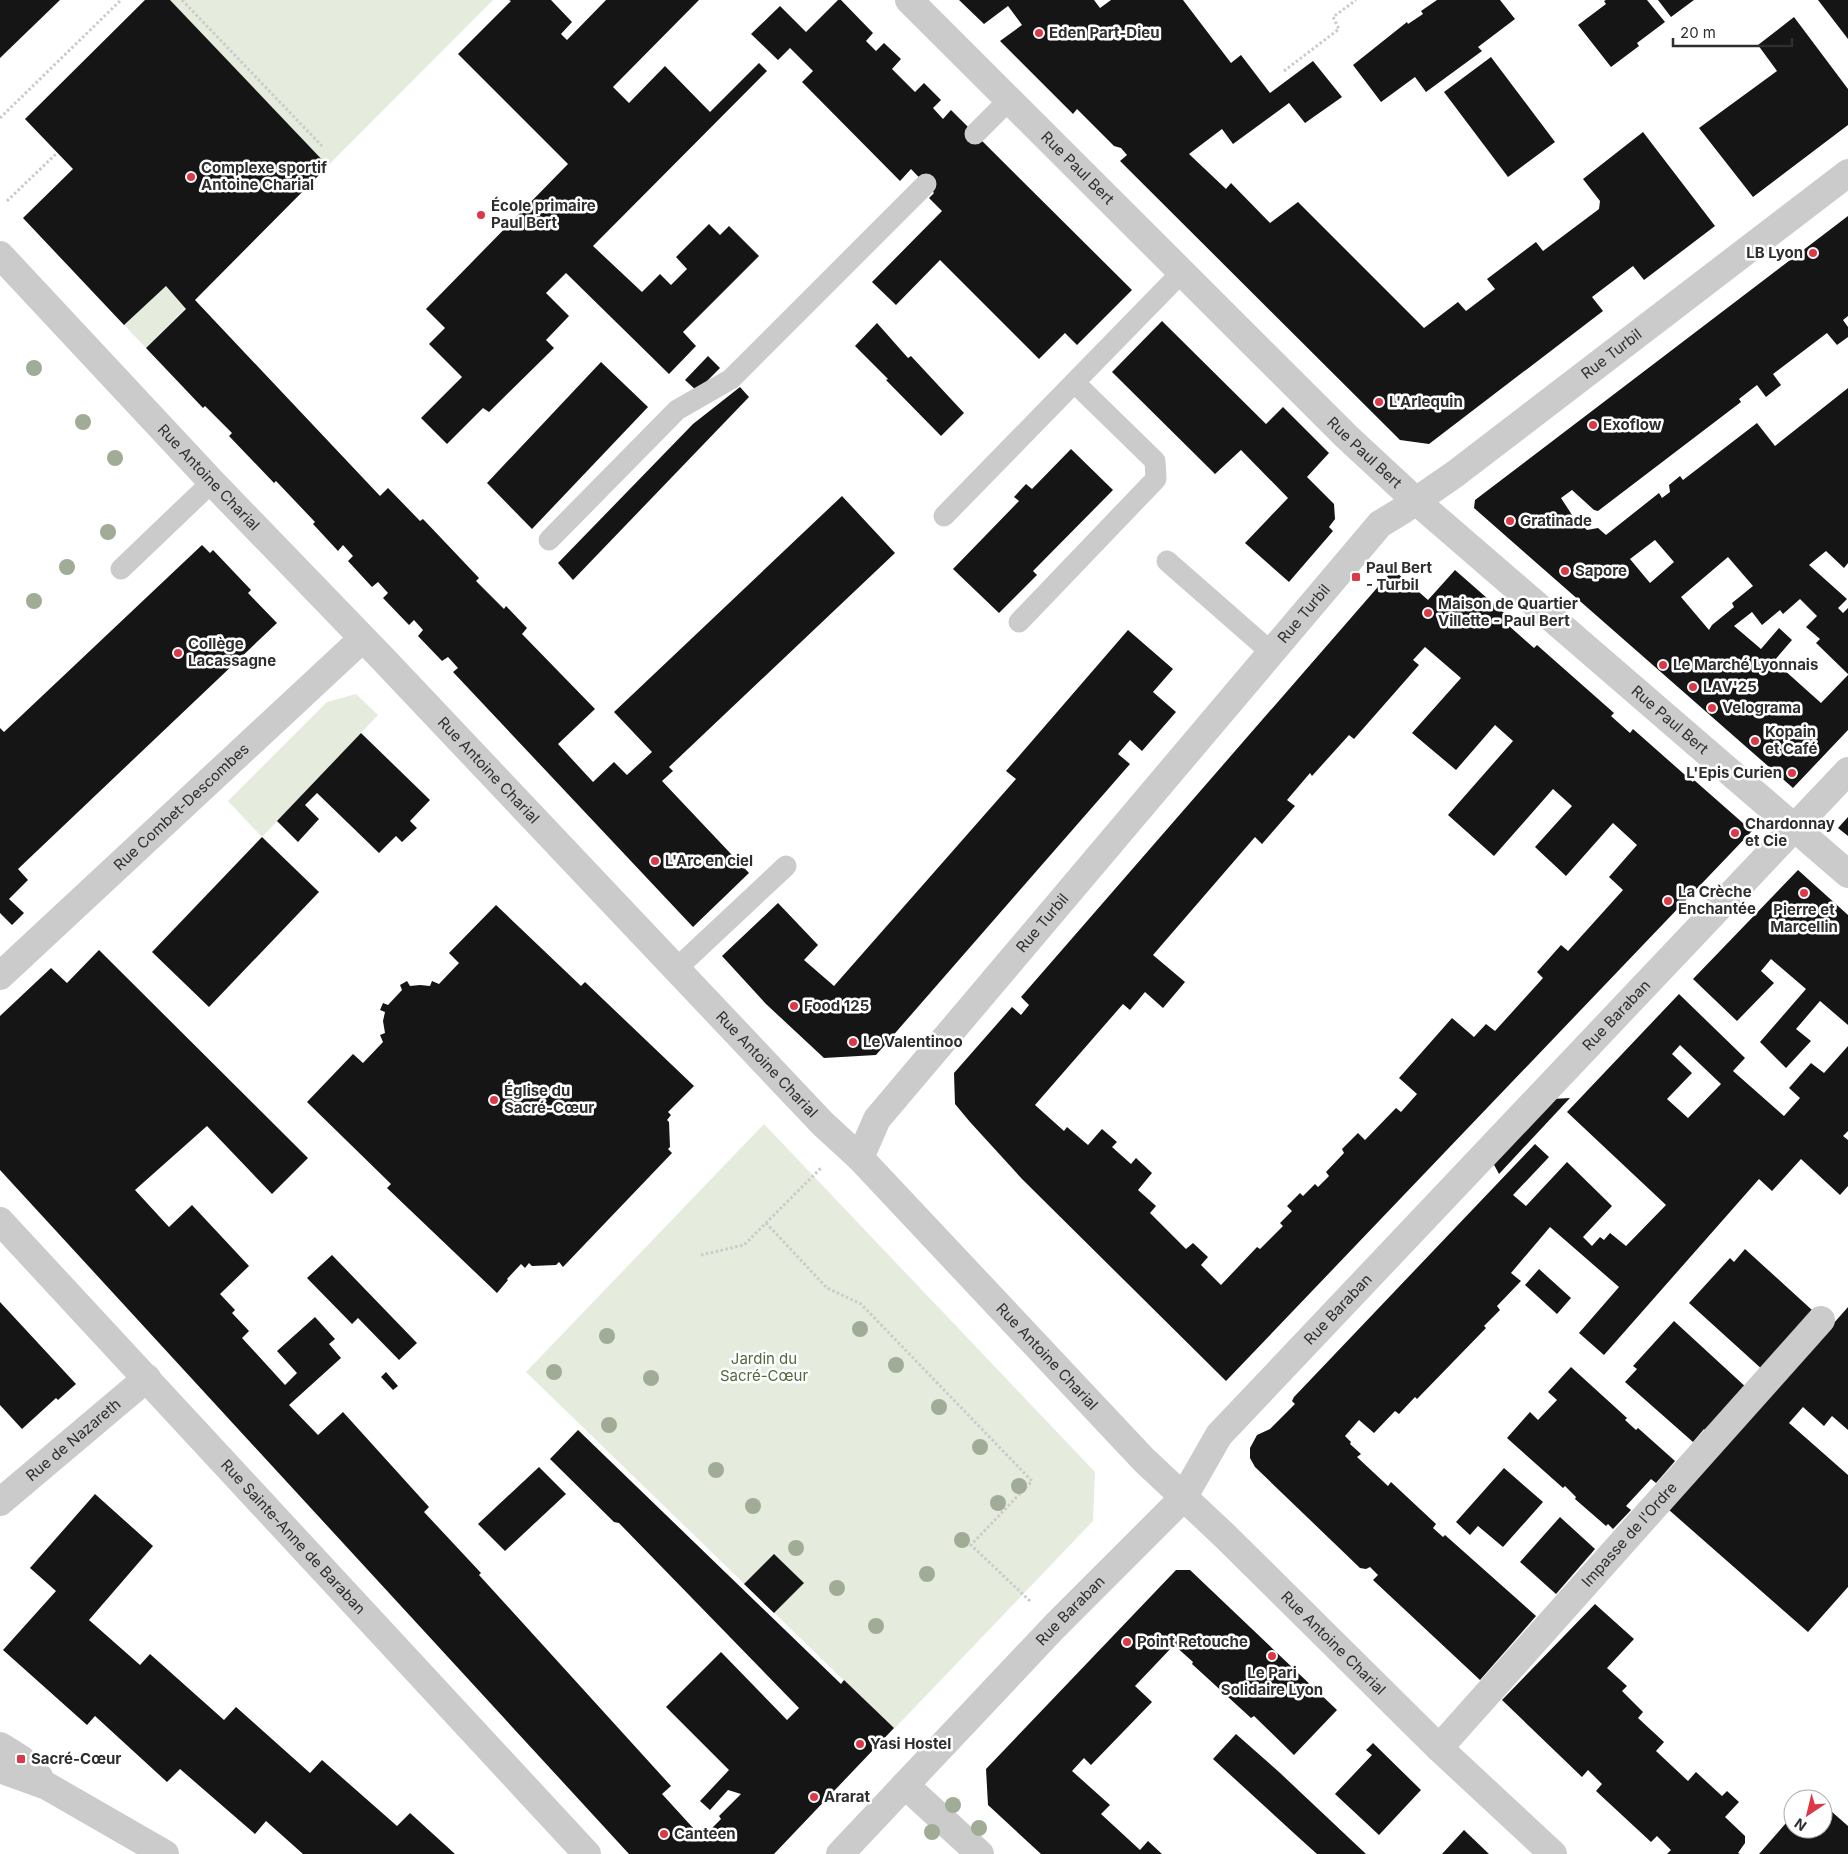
<svg xmlns="http://www.w3.org/2000/svg" width="1848" height="1854" font-family="Inter,sans-serif">
  <style>
    .green { fill: #e5ebdd }
    .building { fill: #151515; fill-rule: evenodd }
    .lines { fill: none; stroke-linecap: round; stroke-linejoin: round }
    .path { stroke: #cbcbcb; stroke-width: 3; stroke-dasharray: 2.5 2.5; stroke-linecap: butt }
    .service { stroke: #cbcbcb; stroke-width: 21 }
    .pedestrian { stroke: #cbcbcb; stroke-width: 28 }
    .minor { stroke: #cbcbcb; stroke-width: 28 }
    .tertiary { stroke: #cbcbcb; stroke-width: 28 }
    .tree { fill: #a0ac95 }
    .poi-dot { fill: #dc3948; stroke: #fff; stroke-width: 2 }
    .labels { text-anchor: middle; stroke-width: 5; stroke-linejoin: round; paint-order: stroke }
    .poi-label { font-size: 15px; font-weight: bold; fill: #2e2e2e; stroke: #fff; text-anchor: start }
    .street-label { font-size: 15px; fill: #2e2e2e; stroke: #fff }
    .park-label { font-size: 15px; fill: #52683e; stroke: #fff }
  </style>
  <rect width="100%" height="100%" fill="#fff"/>
  <!-- green -->
  <g class="green">
    <polygon points="145,0 493,0 146,348 23,218 73,169 25,119"/>
    <polygon points="356,694 378,715 262,837 228,801 327,702"/>
    <polygon points="764,1124 1095,1472 1093,1521 894,1729 526,1372"/>
  </g>
  <!-- building -->
  <g class="building">
    <polygon points="0,0 60,0 0,58"/>
    <polygon points="145,0 170,0 328,166 195,300 380,496 388,488 420,521 423,519 479,578 476,581 504,609 506,606 527,628 522,634 595,709 558,744 593,782 614,762 627,775 652,752 614,712 842,496 895,553 669,767 673,771 662,781 749,873 693,927 453,672 458,668 448,657 442,661 418,636 423,630 414,620 409,625 383,598 388,593 378,582 372,587 348,561 353,556 343,545 338,551 313,524 315,522 276,481 274,483 229,436 232,433 205,406 203,408 146,348 186,309 166,286 124,325 23,218 73,169 25,119"/>
    <polygon points="509,0 551,0 572,22 561,34 567,40 606,0 699,0 613,87 629,103 665,66 710,112 759,63 767,71 593,246 642,292 660,274 671,285 687,269 676,257 709,224 720,235 729,226 759,256 683,332 696,346 669,374 566,273 546,293 569,316 546,340 554,348 489,412 483,408 447,444 421,418 462,377 429,344 445,328 426,309 568,164 458,54 511,1"/>
    <polygon points="838,0 841,0 873,33 866,41 876,51 884,43 901,59 892,69 915,92 924,83 941,100 933,108 943,119 951,110 1132,290 1077,345 1065,333 1039,359 940,260 896,305 872,282 942,211 929,198 934,193 911,169 900,181 802,82 813,71 790,48 778,60 751,34 780,6 806,32"/>
    <polygon points="959,0 1094,0 1100,8 1111,0 1183,0 1231,63 1241,55 1270,93 1313,61 1342,97 1305,123 1289,103 1233,144 1222,129 1189,154 1226,189 1231,183 1270,223 1298,202 1424,328 1458,302 1466,311 1495,289 1487,279 1536,242 1543,251 1599,209 1600,201 1583,179 1643,132 1715,226 1644,280 1633,266 1592,297 1603,311 1429,444 1400,440 1120,161 1127,155 1121,148 1114,146 1077,109 1073,114 1000,41 1022,25 1008,6 984,24"/>
    <polygon points="1437,0 1500,0 1515,19 1478,47 1482,51 1426,92 1415,77 1381,102 1353,65 1407,22 1408,24 1423,14 1421,11"/>
    <polygon points="1606,0 1647,0 1665,22 1637,43 1639,46 1611,67 1578,25 1606,4 1604,1"/>
    <polygon points="1658,0 1694,0 1671,17"/>
    <polygon points="1818,0 1848,0 1848,39"/>
    <polygon points="1794,17 1848,89 1848,125 1753,197 1699,128 1777,71 1758,45"/>
    <polygon points="1491,57 1555,142 1508,177 1444,92"/>
    <path d="M 1848,216 L 1848,316 L 1843,320 L 1848,327 L 1848,337 L 1837,345 L 1827,333 L 1773,374 L 1781,385 L 1766,397 L 1757,385 L 1739,399 L 1741,402 L 1598,511 L 1594,510 L 1572,490 L 1561,498 L 1574,518 L 1587,530 L 1598,528 L 1606,535 L 1659,493 L 1662,498 L 1670,492 L 1669,485 L 1680,476 L 1683,480 L 1757,423 L 1775,446 L 1848,388 L 1848,563 L 1844,568 L 1826,551 L 1809,565 L 1847,599 L 1838,608 L 1843,613 L 1848,608 L 1848,674 L 1816,643 L 1820,639 L 1806,627 L 1817,616 L 1800,599 L 1783,614 L 1780,610 L 1762,625 L 1752,612 L 1734,626 L 1761,649 L 1779,628 L 1792,640 L 1774,661 L 1821,703 L 1848,675 L 1848,730 L 1793,788 L 1474,508 L 1475,500 ZM 1655,540 L 1674,562 L 1650,583 L 1630,559 ZM 1728,557 L 1753,586 L 1732,603 L 1734,607 L 1712,625 L 1709,630 L 1681,597 Z"/>
    <polygon points="1162,321 1266,424 1283,407 1329,453 1307,477 1334,504 1335,519 1329,527 1333,531 1289,582 1245,543 1288,498 1241,450 1215,474 1112,372"/>
    <polygon points="877,323 908,358 911,356 964,413 941,436 886,380 888,379 855,346"/>
    <polygon points="708,356 720,368 697,391 685,380"/>
    <polygon points="601,362 648,407 532,529 487,483"/>
    <polygon points="740,387 749,397 573,580 558,563 693,424"/>
    <polygon points="1071,449 1113,490 1033,571 1037,575 999,613 953,569 1019,501 1014,497 1026,484 1032,489"/>
    <polygon points="202,545 210,553 213,550 251,590 248,593 277,623 18,869 28,880 9,899 24,913 12,925 0,913 0,728 4,732"/>
    <path d="M 1455,570 L 1512,620 L 1508,625 L 1534,648 L 1537,645 L 1614,713 L 1611,716 L 1630,733 L 1633,729 L 1693,782 L 1694,780 L 1752,831 L 1226,1381 L 1022,1179 L 970,1122 L 955,1104 L 954,1073 L 1012,1007 L 1021,1015 L 1029,1005 L 1021,997 L 1390,573 L 1396,572 L 1428,600 ZM 1425,647 L 1461,678 L 1412,733 L 1456,770 L 1495,725 L 1513,741 L 1448,815 L 1494,856 L 1553,789 L 1572,806 L 1535,847 L 1566,876 L 1613,823 L 1637,845 L 1609,877 L 1623,890 L 1568,951 L 1561,945 L 1537,972 L 1543,978 L 1495,1031 L 1486,1024 L 1474,1037 L 1452,1018 L 1399,1078 L 1417,1094 L 1401,1112 L 1396,1108 L 1365,1140 L 1358,1133 L 1342,1149 L 1344,1153 L 1326,1172 L 1329,1176 L 1318,1187 L 1315,1184 L 1303,1196 L 1300,1193 L 1287,1206 L 1292,1211 L 1280,1223 L 1283,1226 L 1260,1249 L 1257,1247 L 1221,1285 L 1201,1265 L 1208,1257 L 1193,1243 L 1186,1249 L 1150,1213 L 1156,1206 L 1138,1190 L 1152,1173 L 1136,1158 L 1131,1164 L 1112,1147 L 1117,1142 L 1102,1129 L 1088,1145 L 1067,1127 L 1064,1131 L 1035,1105 L 1123,1004 L 1130,1010 L 1145,992 L 1163,1008 L 1185,982 L 1153,955 L 1255,837 L 1262,844 L 1295,806 L 1287,800 L 1310,773 L 1312,776 L 1349,735 L 1354,739 L 1419,665 L 1413,660 Z"/>
    <polygon points="1128,630 1173,669 1153,692 1176,712 1142,751 1130,740 1118,754 1130,764 876,1055 824,1058 766,1004 722,956 778,903 818,945 804,960 834,986 1016,779 1006,771"/>
    <polygon points="361,733 430,800 410,821 417,828 402,842 396,836 379,853 317,793 305,805 319,819 298,842 277,821"/>
    <polygon points="1848,817 1848,836 1838,828"/>
    <polygon points="262,837 319,892 209,1007 152,952"/>
    <polygon points="1798,870 1848,915 1848,1025 1820,1001 1796,1029 1811,1041 1786,1068 1760,1042 1806,989 1771,959 1761,971 1774,983 1737,1021 1693,979"/>
    <polygon points="496,905 581,986 585,982 694,1086 668,1112 671,1115 667,1120 669,1122 670,1147 668,1149 672,1153 563,1267 559,1262 556,1265 532,1266 529,1263 525,1268 521,1264 507,1279 508,1280 497,1293 387,1188 391,1184 307,1102 353,1054 363,1063 383,1042 380,1035 385,1033 383,1021 385,1012 380,1010 383,1003 388,1005 402,990 400,985 407,981 410,986 420,985 430,986 432,981 439,984 459,963 449,953"/>
    <polygon points="99,950 308,1158 272,1194 207,1126 135,1190 169,1227 192,1205 249,1266 220,1294 235,1310 232,1313 249,1331 242,1338 285,1385 297,1373 277,1351 315,1317 335,1339 329,1344 341,1358 289,1405 318,1435 343,1412 429,1507 424,1512 481,1573 479,1575 671,1786 662,1794 705,1841 714,1838 712,1828 721,1819 719,1816 741,1794 728,1790 710,1810 700,1801 729,1770 666,1707 721,1652 787,1720 799,1708 619,1523 614,1522 550,1459 578,1430 841,1684 844,1680 894,1728 774,1854 629,1854 0,1170 0,1016 51,968 67,983"/>
    <path d="M 1679,994 L 1745,1058 L 1733,1071 L 1784,1116 L 1800,1098 L 1789,1088 L 1811,1063 L 1824,1073 L 1848,1046 L 1848,1131 L 1843,1136 L 1848,1140 L 1848,1186 L 1840,1195 L 1801,1159 L 1772,1191 L 1759,1179 L 1604,1355 L 1579,1333 L 1619,1287 L 1550,1227 L 1511,1273 L 1521,1281 L 1497,1306 L 1500,1310 L 1484,1326 L 1486,1328 L 1417,1399 L 1415,1397 L 1399,1414 L 1395,1411 L 1374,1433 L 1359,1420 L 1345,1436 L 1351,1442 L 1350,1444 L 1361,1454 L 1357,1457 L 1388,1486 L 1391,1482 L 1436,1524 L 1433,1528 L 1443,1537 L 1445,1535 L 1536,1616 L 1480,1680 L 1373,1580 L 1378,1575 L 1370,1567 L 1366,1569 L 1360,1568 L 1255,1467 L 1250,1458 L 1250,1448 L 1257,1435 L 1270,1429 L 1295,1404 L 1292,1401 L 1294,1397 L 1535,1144 L 1549,1157 L 1513,1195 L 1526,1206 L 1567,1162 L 1612,1206 L 1583,1237 L 1592,1246 L 1600,1237 L 1604,1240 L 1610,1233 L 1626,1246 L 1666,1205 L 1567,1112 ZM 1680,1045 L 1721,1084 L 1688,1118 L 1667,1099 L 1692,1073 L 1672,1054 Z"/>
    <polygon points="1570,1098 1499,1174 1492,1161 1552,1099"/>
    <polygon points="1745,1249 1812,1310 1764,1371 1689,1303 1730,1258 1734,1262"/>
    <polygon points="332,1255 417,1343 399,1360 358,1318 352,1324 307,1278"/>
    <polygon points="1539,1269 1571,1298 1557,1314 1525,1285"/>
    <polygon points="0,1302 76,1384 58,1400 56,1398 22,1429 0,1405"/>
    <polygon points="1848,1307 1848,1430 1832,1416 1824,1426 1803,1407 1789,1423 1848,1475 1848,1587 1808,1632 1669,1510"/>
    <polygon points="1674,1321 1748,1389 1708,1433 1704,1429 1693,1442 1625,1382 1637,1369 1633,1366"/>
    <polygon points="1571,1367 1627,1418 1625,1420 1636,1430 1638,1428 1675,1461 1656,1483 1651,1479 1626,1506 1631,1510 1613,1529 1608,1524 1606,1526 1575,1499 1576,1497 1565,1486 1563,1488 1507,1438 1530,1412 1538,1420 1557,1400 1548,1392"/>
    <polygon points="386,1372 398,1386 393,1390 381,1377"/>
    <polygon points="539,1467 566,1494 505,1551 478,1524"/>
    <polygon points="1504,1468 1543,1502 1503,1547 1478,1526 1470,1535 1456,1522"/>
    <polygon points="95,1494 153,1546 89,1620 140,1665 150,1654 224,1720 236,1707 310,1773 322,1760 397,1826 410,1813 455,1854 303,1854 266,1821 255,1834 180,1769 167,1782 95,1716 87,1725 3,1650 56,1591 30,1568"/>
    <polygon points="1560,1517 1595,1549 1556,1594 1520,1562"/>
    <polygon points="774,1554 804,1583 774,1613 744,1584"/>
    <polygon points="1176,1570 1190,1570 1337,1710 1294,1755 1254,1716 1251,1718 1192,1664 1193,1662 1174,1645 1135,1686 1152,1702 1091,1765 1084,1758 1072,1771 1110,1805 1101,1814 1140,1850 1148,1841 1162,1854 1041,1854 988,1805 986,1769"/>
    <polygon points="1595,1604 1634,1639 1607,1668 1627,1686 1622,1691 1643,1712 1638,1718 1664,1742 1656,1751 1688,1781 1696,1772 1722,1796 1727,1791 1739,1802 1725,1817 1745,1836 1745,1843 1738,1853 1740,1854 1667,1854 1671,1850 1657,1836 1651,1842 1596,1791 1602,1784 1588,1770 1582,1777 1502,1700"/>
    <polygon points="1236,1734 1279,1772 1366,1854 1317,1854 1297,1836 1213,1759"/>
    <polygon points="1373,1743 1421,1790 1379,1835 1335,1794 1372,1755 1366,1750"/>
    <polygon points="1823,1804 1848,1826 1848,1854 1759,1854 1793,1815 1793,1829 1823,1829"/>
    <polygon points="1464,1830 1489,1854 1442,1854"/>
  </g>
  <g class="lines">
    <!-- path -->
    <g class="path">
      <polyline points="182,0 322,146"/>
      <polyline points="1284,71 1339,29 1333,17 1356,0"/>
      <polyline points="0,118 121,0"/>
      <polyline points="7,201 57,153"/>
      <polyline points="766,1223 827,1288 861,1304 1032,1481 971,1545 1031,1602"/>
      <polyline points="701,1255 744,1245 821,1168"/>
    </g>
    <!-- service -->
    <g class="service">
      <polyline points="975,134 1009,100"/>
      <polyline points="944,516 1182,272"/>
      <polyline points="549,540 677,410 731,379 926,184"/>
      <polyline points="1167,561 1272,653"/>
      <polyline points="121,569 212,482"/>
      <polyline points="1019,622 1156,479 1155,461 1075,383"/>
      <polyline points="676,969 786,866"/>
    </g>
    <!-- pedestrian -->
    <path class="pedestrian" id="s1" d="M 1439,1748 L 1821,1320"/>
    <!-- minor -->
    <g class="minor">
      <path id="s2" d="M 909,0 L 1347,437 L 1416,501 L 1848,874"/>
      <path id="s3" d="M 0,255 L 212,482 L 384,660 L 823,1124 L 860,1158 L 1144,1460 L 1225,1536 L 1439,1748 L 1553,1854"/>
      <path id="s4" d="M 0,976 L 362,639"/>
      <path id="s5" d="M 860,1158 L 877,1119 L 1380,524 L 1403,510 L 1455,474 L 1848,173"/>
      <path id="s6" d="M 0,1221 L 587,1854"/>
      <path id="s7" d="M 0,1502 L 147,1378"/>
      <polyline points="905,1785 980,1854"/>
      <path id="s8" d="M 840,1854 L 1055,1626 L 1183,1498 L 1219,1435 L 1848,771"/>
    </g>
    <!-- tertiary -->
    <g class="tertiary">
      <polyline points="0,1746 21,1759 39,1777"/>
      <polyline points="0,1769 47,1786 165,1854"/>
    </g>
  </g>
  <!-- trees -->
  <g class="tree">
    <circle cx="34" cy="368" r="8"/>
    <circle cx="83" cy="422" r="8"/>
    <circle cx="115" cy="458" r="8"/>
    <circle cx="108" cy="532" r="8"/>
    <circle cx="67" cy="567" r="8"/>
    <circle cx="34" cy="601" r="8"/>
    <circle cx="860" cy="1329" r="8"/>
    <circle cx="607" cy="1336" r="8"/>
    <circle cx="896" cy="1365" r="8"/>
    <circle cx="554" cy="1372" r="8"/>
    <circle cx="651" cy="1378" r="8"/>
    <circle cx="939" cy="1407" r="8"/>
    <circle cx="609" cy="1425" r="8"/>
    <circle cx="980" cy="1447" r="8"/>
    <circle cx="716" cy="1470" r="8"/>
    <circle cx="1019" cy="1486" r="8"/>
    <circle cx="998" cy="1503" r="8"/>
    <circle cx="753" cy="1506" r="8"/>
    <circle cx="962" cy="1540" r="8"/>
    <circle cx="796" cy="1548" r="8"/>
    <circle cx="927" cy="1574" r="8"/>
    <circle cx="837" cy="1588" r="8"/>
    <circle cx="876" cy="1626" r="8"/>
    <circle cx="953" cy="1805" r="8"/>
    <circle cx="979" cy="1828" r="8"/>
    <circle cx="932" cy="1832" r="8"/>
  </g>
  <!-- markers -->
  <g class="poi-dot">
    <circle cx="1039" cy="33" r="5"/>
    <circle cx="191" cy="177" r="5"/>
    <circle cx="481" cy="215" r="5"/>
    <circle cx="1813" cy="253" r="5"/>
    <circle cx="1379" cy="402" r="5"/>
    <circle cx="1593" cy="425" r="5"/>
    <circle cx="1510" cy="521" r="5"/>
    <circle cx="1565" cy="571" r="5"/>
    <rect x="1351" y="572" width="10" height="10" rx="2.5"/>
    <circle cx="1428" cy="613" r="5"/>
    <circle cx="178" cy="653" r="5"/>
    <circle cx="1663" cy="665" r="5"/>
    <circle cx="1693" cy="687" r="5"/>
    <circle cx="1712" cy="708" r="5"/>
    <circle cx="1755" cy="741" r="5"/>
    <circle cx="1792" cy="773" r="5"/>
    <circle cx="1735" cy="833" r="5"/>
    <circle cx="655" cy="861" r="5"/>
    <circle cx="1804" cy="893" r="5"/>
    <circle cx="1668" cy="901" r="5"/>
    <circle cx="794" cy="1006" r="5"/>
    <circle cx="853" cy="1042" r="5"/>
    <circle cx="494" cy="1100" r="5"/>
    <circle cx="1127" cy="1642" r="5"/>
    <circle cx="1272" cy="1656" r="5"/>
    <circle cx="860" cy="1744" r="5"/>
    <rect x="16" y="1754" width="10" height="10" rx="2.5"/>
    <circle cx="814" cy="1797" r="5"/>
    <circle cx="664" cy="1834" r="5"/>
  </g>
  <g class="labels">
    <!-- poi labels -->
    <g class="poi-label">
      <text x="1049" y="38">Eden Part-Dieu</text>
      <text x="201" y="173">Complexe sportif<tspan x="201" dy="17">Antoine Charial</tspan></text>
      <text x="491" y="211">École primaire<tspan x="491" dy="17">Paul Bert</tspan></text>
      <text x="1803" y="258" text-anchor="end">LB Lyon</text>
      <text x="1389" y="407">L'Arlequin</text>
      <text x="1603" y="430">Exoflow</text>
      <text x="1520" y="526">Gratinade</text>
      <text x="1366" y="573">Paul Bert<tspan x="1366" dy="17">- Turbil</tspan></text>
      <text x="1575" y="576">Sapore</text>
      <text x="1438" y="609">Maison de Quartier<tspan x="1438" dy="17">Villette - Paul Bert</tspan></text>
      <text x="188" y="649">Collège<tspan x="188" dy="17">Lacassagne</tspan></text>
      <text x="1673" y="670">Le Marché Lyonnais</text>
      <text x="1703" y="692">LAV'25</text>
      <text x="1722" y="713">Velograma</text>
      <text x="1765" y="737">Kopain<tspan x="1765" dy="17">et Café</tspan></text>
      <text x="1782" y="778" text-anchor="end">L'Epis Curien</text>
      <text x="1745" y="829">Chardonnay<tspan x="1745" dy="17">et Cie</tspan></text>
      <text x="665" y="866">L'Arc en ciel</text>
      <text x="1678" y="897">La Crèche<tspan x="1678" dy="17">Enchantée</tspan></text>
      <text x="1804" y="915" text-anchor="middle">Pierre et<tspan x="1804" dy="17">Marcellin</tspan></text>
      <text x="804" y="1011">Food 125</text>
      <text x="863" y="1047">Le Valentinoo</text>
      <text x="504" y="1096">Église du<tspan x="504" dy="17">Sacré-Cœur</tspan></text>
      <text x="1137" y="1647">Point Retouche</text>
      <text x="1272" y="1678" text-anchor="middle">Le Pari<tspan x="1272" dy="17">Solidaire Lyon</tspan></text>
      <text x="870" y="1749">Yasi Hostel</text>
      <text x="31" y="1764">Sacré-Cœur</text>
      <text x="824" y="1802">Ararat</text>
      <text x="674" y="1839">Canteen</text>
    </g>
    <!-- street labels -->
    <g class="street-label">
      <text dy="5" stroke="none"><textPath href="#s2" startOffset="238">Rue Paul Bert</textPath></text>
      <text dy="5" stroke="none"><textPath href="#s5" startOffset="1109">Rue Turbil</textPath></text>
      <text dy="5" stroke="none"><textPath href="#s2" startOffset="642">Rue Paul Bert</textPath></text>
      <text dy="5" stroke="none"><textPath href="#s3" startOffset="305">Rue Antoine Charial</textPath></text>
      <text dy="5" stroke="none"><textPath href="#s5" startOffset="704">Rue Turbil</textPath></text>
      <text dy="5" stroke="none"><textPath href="#s2" startOffset="1048">Rue Paul Bert</textPath></text>
      <text dy="5" stroke="none"><textPath href="#s3" startOffset="710">Rue Antoine Charial</textPath></text>
      <text dy="5" stroke="none"><textPath href="#s4" startOffset="248">Rue Combet-Descombes</textPath></text>
      <text dy="5" stroke="none"><textPath href="#s5" startOffset="299">Rue Turbil</textPath></text>
      <text dy="5" stroke="none"><textPath href="#s8" startOffset="1145">Rue Baraban</textPath></text>
      <text dy="5" stroke="none"><textPath href="#s3" startOffset="1115">Rue Antoine Charial</textPath></text>
      <text dy="5" stroke="none"><textPath href="#s8" startOffset="740">Rue Baraban</textPath></text>
      <text dy="5" stroke="none"><textPath href="#s3" startOffset="1520">Rue Antoine Charial</textPath></text>
      <text dy="5" stroke="none"><textPath href="#s7" startOffset="96">Rue de Nazareth</textPath></text>
      <text dy="5" stroke="none"><textPath href="#s1" startOffset="286">Impasse de l'Ordre</textPath></text>
      <text dy="5" stroke="none"><textPath href="#s6" startOffset="431">Rue Sainte-Anne de Baraban</textPath></text>
      <text dy="5" stroke="none"><textPath href="#s8" startOffset="335">Rue Baraban</textPath></text>
      <text dy="5" stroke="none"><textPath href="#s3" startOffset="1925">Rue Antoine Charial</textPath></text>
    </g>
    <!-- park labels -->
    <g class="park-label">
      <text x="764" y="1364">Jardin du<tspan x="764" dy="17">Sacré-Cœur</tspan></text>
    </g>
  </g>
  <!-- north arrow -->
  <g transform="translate(1808 1814) rotate(215)"><circle r="24" fill="#ffffff" stroke="#ababab"/>
  <path d="M0-4L9 19L0 12L-9 19Z" fill="#dc3948"/>
  <text y="-8" font-size="14" font-weight="bold" text-anchor="middle" fill="#2e2e2e">N</text>
  </g>
  <!-- scale -->
  <path d="M1673 38v8h119v-8" fill="none" stroke="#2e2e2e" stroke-width="2.5"/>
  <text x="1680" y="38" font-size="15" fill="#2e2e2e" stroke="#ffffff" stroke-width="4" paint-order="stroke">20 m</text>
</svg>
